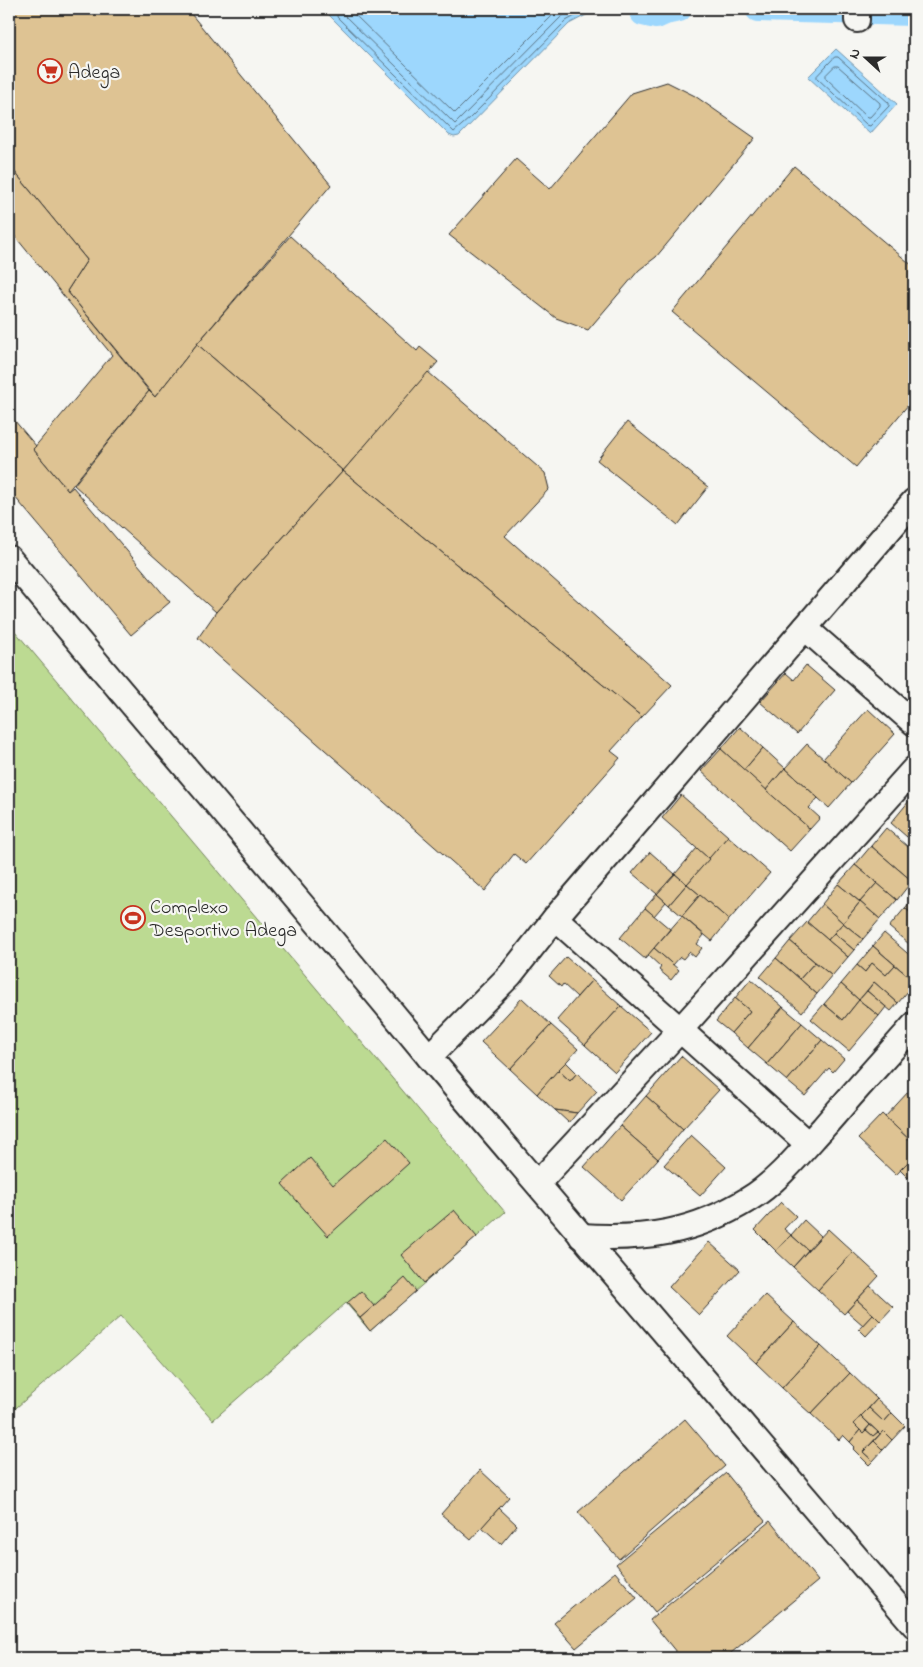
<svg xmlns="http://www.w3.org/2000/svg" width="923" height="1667" font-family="'Indie Flower',sans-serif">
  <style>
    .green { fill: #bcda92; stroke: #74825e }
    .water { fill: #9dd7fd; stroke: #6f92a9 }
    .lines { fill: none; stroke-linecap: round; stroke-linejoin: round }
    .shore { stroke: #59707f; stroke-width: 1 }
    .canal { stroke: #9dd7fd; stroke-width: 26 }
    .building { fill: #dec393; stroke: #2b2b2b }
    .minor-casing { stroke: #2b2b2b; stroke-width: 28 }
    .minor { stroke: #f6f6f2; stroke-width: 24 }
    .labels { text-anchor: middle; stroke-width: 4.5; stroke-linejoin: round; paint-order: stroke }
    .poi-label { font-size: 20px; fill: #2b2b2b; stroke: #f6f6f2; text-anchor: start }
  </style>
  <rect width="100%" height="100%" fill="#f6f6f2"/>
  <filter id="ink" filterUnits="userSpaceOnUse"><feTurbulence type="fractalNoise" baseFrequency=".02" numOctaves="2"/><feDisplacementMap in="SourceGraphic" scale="10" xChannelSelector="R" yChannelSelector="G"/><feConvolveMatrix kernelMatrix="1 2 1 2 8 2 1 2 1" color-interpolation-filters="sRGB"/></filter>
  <g filter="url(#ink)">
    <!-- green -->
    <polygon class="green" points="9,624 505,1212 370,1331 346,1303 213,1420 121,1316 9,1414"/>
    <!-- water -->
    <g class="water">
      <polygon points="335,9 609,9 588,14 569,24 459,136 454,137 449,135 329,15"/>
      <polygon points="836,49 897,104 870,134 808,77"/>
    </g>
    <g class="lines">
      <!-- shore -->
      <g class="shore">
        <polyline points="338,9 337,17 454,132 470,118 566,21 587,9"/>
        <polyline points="345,9 345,16 455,124 562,16 574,9"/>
        <polyline points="352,9 353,13 455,113 559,9"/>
        <polygon points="835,57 838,57 889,103 889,106 870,126 867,125 817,78 817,76"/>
        <polygon points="835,66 838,66 880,103 880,106 870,117 867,117 826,78 826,75"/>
      </g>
      <!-- canal -->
      <g class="canal">
        <polyline points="641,9 643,13 656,16 665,12 679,9"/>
        <polyline points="758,9 914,13"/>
      </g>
    </g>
    <!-- building -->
    <g class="building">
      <polygon points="9,9 187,9 331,185 197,344 155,397 67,291 87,260 9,165"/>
      <polygon points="667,82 695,96 755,138 656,257 639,270 588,330 556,318 449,235 516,159 550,189 632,93"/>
      <polygon points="9,165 87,260 67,291 149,391 68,491 33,449 112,355 9,229"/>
      <polygon points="794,166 914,267 914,398 856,467 672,312"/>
      <polygon points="290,236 417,351 420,347 438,362 343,471 197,344"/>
      <polygon points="197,344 343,471 216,612 74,485 149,391 155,397"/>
      <polygon points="428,372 545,473 549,489 505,536 672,685 642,717 343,471"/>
      <polygon points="9,414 36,446 33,449 68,491 73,487 170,602 131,635 9,490"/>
      <polygon points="627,422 708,487 678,525 597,460"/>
      <polygon points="343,471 642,717 611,751 620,758 526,864 514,854 485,891 198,638 216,612"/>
      <polygon points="806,665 835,690 797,734 760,702 786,673 794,680"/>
      <polygon points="868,709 895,734 851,783 823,759"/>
      <polygon points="740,727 763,748 744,770 721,749"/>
      <polygon points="807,744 851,783 829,808 785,768"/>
      <polygon points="763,748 785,768 766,790 744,770"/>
      <polygon points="721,749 810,829 790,851 701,771"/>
      <polygon points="785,768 818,798 809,808 820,818 810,829 766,790"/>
      <polygon points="681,795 728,836 709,859 662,818"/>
      <polygon points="914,795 914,829 907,837 891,823"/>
      <polygon points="886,828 914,852 914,879 912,881 871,846"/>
      <polygon points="728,836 770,873 729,920 687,884"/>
      <polygon points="871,846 912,881 897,900 855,865"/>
      <polygon points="697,848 709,859 687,884 675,874"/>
      <polygon points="650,852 675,874 657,894 632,873"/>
      <polygon points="855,865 877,883 860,902 838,884"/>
      <polygon points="675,874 687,884 669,905 657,894"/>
      <polygon points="877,883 897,900 880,919 860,902"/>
      <polygon points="687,884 700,895 682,916 669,905"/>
      <polygon points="838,884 860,902 843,923 822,904"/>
      <polygon points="657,894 666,902 654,916 645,908"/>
      <polygon points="700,895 729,920 712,941 682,916"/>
      <polygon points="914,898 914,916 905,908"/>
      <polygon points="860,902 880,919 863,939 843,923"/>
      <polygon points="822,904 843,923 828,940 807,922"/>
      <polygon points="645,908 670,929 645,959 620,938"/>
      <polygon points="905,908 914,916 914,937 909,944 889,927"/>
      <polygon points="682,916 704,935 697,944 702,948 695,957 689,952 683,959 680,957 673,965 654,948"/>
      <polygon points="807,922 848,957 832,976 790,941"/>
      <polygon points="843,923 863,939 854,950 834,933"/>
      <polygon points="834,933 854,950 848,957 828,940"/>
      <polygon points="884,933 914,959 914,981 873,946"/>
      <polygon points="790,941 815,962 800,979 776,958"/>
      <polygon points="873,946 895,965 886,975 872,963 865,972 857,965"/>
      <polygon points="654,948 679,970 671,980 659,970 661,967 648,955"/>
      <polygon points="566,957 592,980 577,997 563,984 561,987 549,976"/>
      <polygon points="776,958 817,994 802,1012 760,977"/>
      <polygon points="815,962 832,976 817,994 800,979"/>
      <polygon points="872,963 886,975 895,965 914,981 914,984 898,1003 874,982 859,1000 841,984 857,965 865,972"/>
      <polygon points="751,979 783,1007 748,1048 731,1033 750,1011 735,998"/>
      <polygon points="592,980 621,1006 585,1045 557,1020"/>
      <polygon points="874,982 898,1003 891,1011 867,991"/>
      <polygon points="841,984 859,1000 843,1020 824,1004"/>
      <polygon points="867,991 886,1007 879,1016 859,1000"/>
      <polygon points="522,998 551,1025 510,1069 481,1042"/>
      <polygon points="735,998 750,1011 731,1033 716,1021"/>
      <polygon points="859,1000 879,1016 849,1051 811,1019 824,1004 843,1020"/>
      <polygon points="621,1006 651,1032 615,1072 585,1045"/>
      <polygon points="783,1007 802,1023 767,1064 748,1048"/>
      <polygon points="802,1023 822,1040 787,1081 767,1064"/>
      <polygon points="551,1025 578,1049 537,1094 510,1069"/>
      <polygon points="822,1040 844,1059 833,1072 829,1068 805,1096 787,1081"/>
      <polygon points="681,1056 719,1090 683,1129 646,1096"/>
      <polygon points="566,1062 577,1073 570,1081 558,1070"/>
      <polygon points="558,1070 570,1081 577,1073 597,1091 577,1113 555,1110 537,1094"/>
      <polygon points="909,1091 914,1096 914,1144 885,1117"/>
      <polygon points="646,1096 683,1129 658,1159 620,1126"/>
      <polygon points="555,1110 577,1113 569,1123"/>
      <polygon points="882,1114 914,1144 914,1156 896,1175 858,1139"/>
      <polygon points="620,1126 658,1159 621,1200 584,1167"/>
      <polygon points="691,1135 726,1167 700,1196 664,1165"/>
      <polygon points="387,1138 409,1163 328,1236 282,1184 310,1158 333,1185"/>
      <polygon points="914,1156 914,1171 908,1178 900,1170"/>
      <polygon points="781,1202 796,1216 784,1229 791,1235 776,1251 755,1230"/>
      <polygon points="454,1210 477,1237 424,1283 401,1255"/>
      <polygon points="804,1220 821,1236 808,1250 791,1235"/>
      <polygon points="828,1229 853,1252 818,1290 793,1267"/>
      <polygon points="791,1235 808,1250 793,1267 776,1251"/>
      <polygon points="709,1242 740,1270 699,1315 669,1287"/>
      <polygon points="853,1252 879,1276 844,1314 818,1290"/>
      <polygon points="405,1278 416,1291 370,1331 360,1318"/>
      <polygon points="870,1286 893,1307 880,1321 857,1300"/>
      <polygon points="361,1291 374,1306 360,1318 347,1303"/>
      <polygon points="765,1295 794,1322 756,1363 727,1336"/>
      <polygon points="857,1300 873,1314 863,1325 847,1311"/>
      <polygon points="873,1314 880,1321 866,1336 859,1329"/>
      <polygon points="794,1322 821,1346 782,1388 756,1363"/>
      <polygon points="821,1346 850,1373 811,1414 782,1388"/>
      <polygon points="850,1373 877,1399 854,1424 860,1430 850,1442 843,1435 839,1440 811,1414"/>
      <polygon points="877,1399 892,1413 884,1422 869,1408"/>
      <polygon points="869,1408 884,1422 892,1413 905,1426 892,1440 883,1431 880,1434 861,1416"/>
      <polygon points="861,1416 870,1425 863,1433 854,1424"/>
      <polygon points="685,1419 725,1466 619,1559 578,1512"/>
      <polygon points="870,1425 878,1432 873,1436 866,1430"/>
      <polygon points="860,1430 863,1433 866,1430 873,1436 878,1432 880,1434 863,1452 873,1461 869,1465 853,1449 855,1447 850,1442"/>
      <polygon points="883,1431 892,1440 883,1450 874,1441"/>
      <polygon points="874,1441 883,1450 873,1461 863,1452"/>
      <polygon points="480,1470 509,1497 471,1540 441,1514"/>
      <polygon points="726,1473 765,1521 655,1612 616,1564"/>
      <polygon points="499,1508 517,1525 501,1544 482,1527"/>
      <polygon points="770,1521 818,1581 725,1658 681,1658 650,1620"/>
      <polygon points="615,1572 637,1598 576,1648 554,1623"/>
    </g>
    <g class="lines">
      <defs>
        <g id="minor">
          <polyline points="857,9 857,20"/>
          <path d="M 9,558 C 148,725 291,889 429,1057 L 914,1625"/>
          <polyline points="805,628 914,723"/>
          <polyline points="555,918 808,1144"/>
          <polyline points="429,1057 510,975 555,918 914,501"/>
          <polyline points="538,1183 680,1030 914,769"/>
          <path d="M 581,1236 C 644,1240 694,1233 749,1199 C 776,1183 802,1151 823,1128 C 853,1093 884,1059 914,1025"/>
        </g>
      </defs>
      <!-- minor casing -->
      <use href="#minor" class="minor-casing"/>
      <!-- minor -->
      <use href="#minor" class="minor"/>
    </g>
  </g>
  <!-- icons -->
  <defs>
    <symbol id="supermarket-ring" viewBox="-11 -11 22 22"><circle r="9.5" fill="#f6f6f2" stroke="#c8321e" stroke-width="1.5"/><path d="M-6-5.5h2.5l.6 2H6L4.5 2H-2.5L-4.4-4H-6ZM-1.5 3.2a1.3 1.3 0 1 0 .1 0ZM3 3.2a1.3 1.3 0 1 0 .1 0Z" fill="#c8321e"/></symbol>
    <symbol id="stadium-ring" viewBox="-11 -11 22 22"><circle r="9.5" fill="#f6f6f2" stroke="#c8321e" stroke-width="1.5"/><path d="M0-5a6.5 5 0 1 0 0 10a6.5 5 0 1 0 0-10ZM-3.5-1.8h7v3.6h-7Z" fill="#c8321e"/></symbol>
  </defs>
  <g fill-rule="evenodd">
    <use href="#supermarket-ring" x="36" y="57" width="28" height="28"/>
    <use href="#stadium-ring" x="119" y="904" width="28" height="28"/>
  </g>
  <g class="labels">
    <!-- poi labels -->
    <g class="poi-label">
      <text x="68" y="78">Adega</text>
      <text x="150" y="913">Complexo<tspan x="150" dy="23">Desportivo Adega</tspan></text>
    </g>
  </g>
  <!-- margin -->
  <rect width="923" height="1667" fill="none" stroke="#f6f6f2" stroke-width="30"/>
  <rect x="15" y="15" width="893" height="1637" fill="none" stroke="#2b2b2b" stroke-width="2" filter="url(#ink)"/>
  <!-- north arrow -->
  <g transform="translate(866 58) rotate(291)" stroke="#f6f6f2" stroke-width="4" paint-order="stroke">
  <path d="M0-4L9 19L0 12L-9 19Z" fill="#2b2b2b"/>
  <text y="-8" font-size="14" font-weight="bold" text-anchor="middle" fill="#2b2b2b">N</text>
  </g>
</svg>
